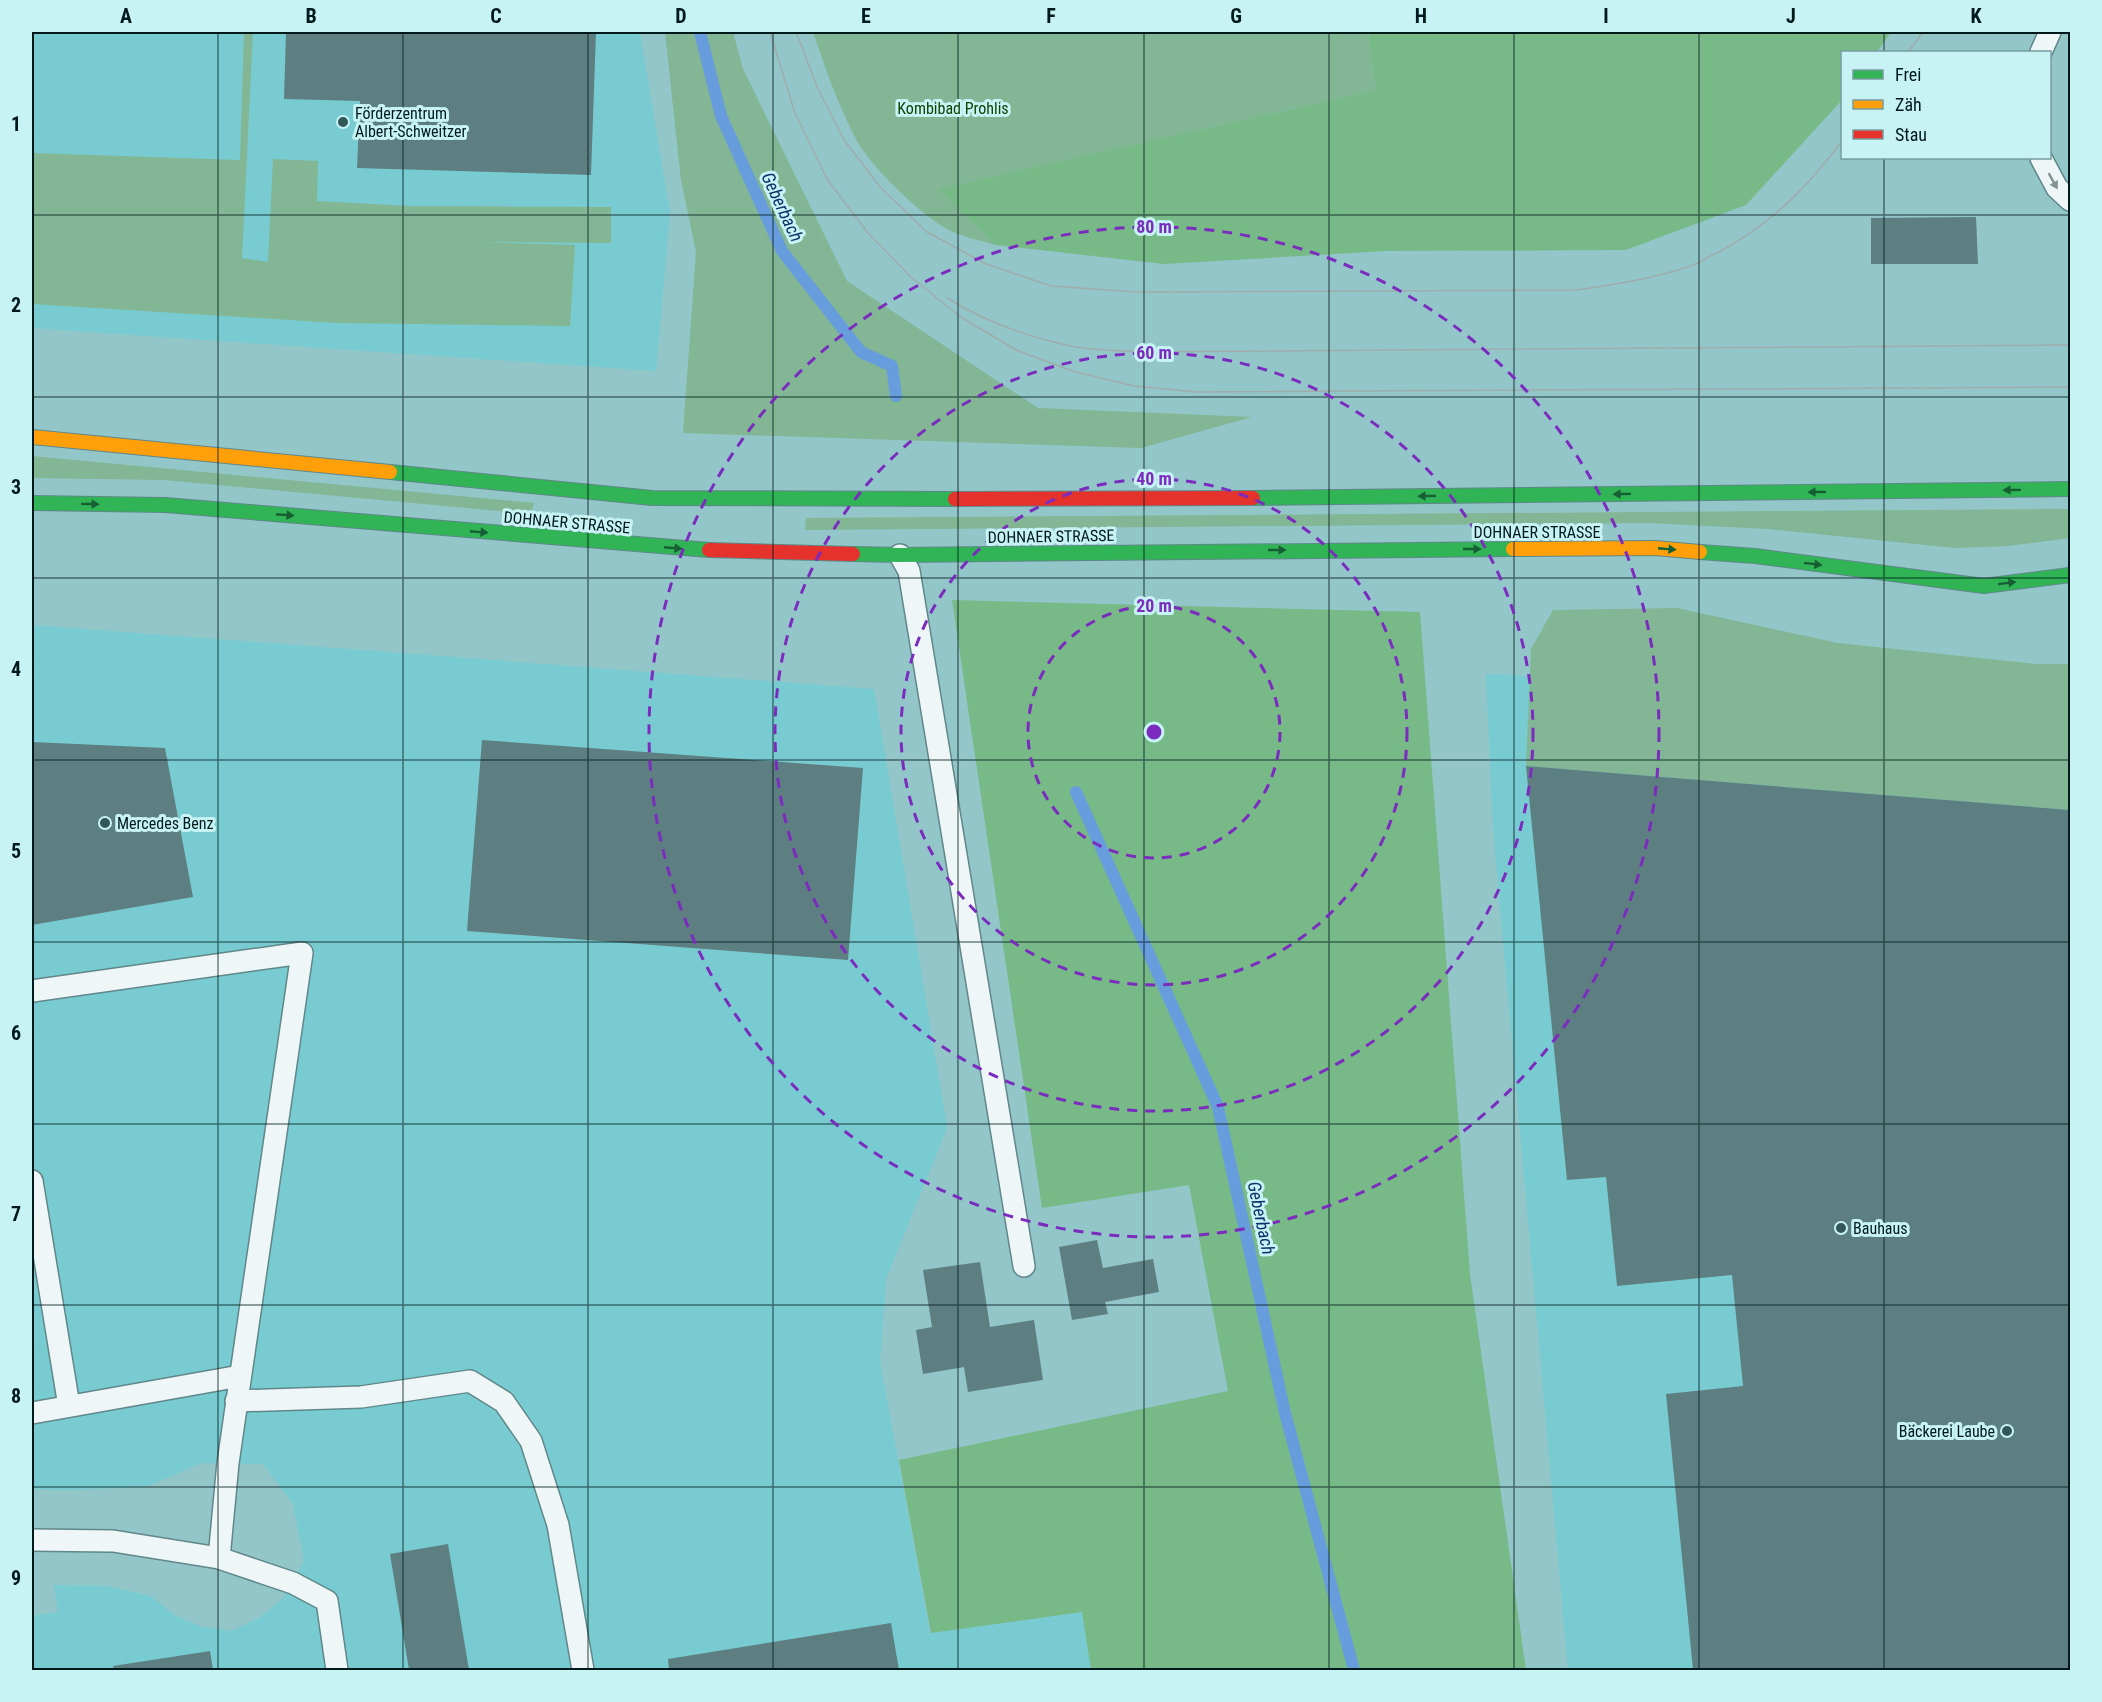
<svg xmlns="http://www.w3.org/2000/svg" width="2102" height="1702" font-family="'Roboto Condensed',sans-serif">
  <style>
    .built { fill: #78ccd1 }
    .green { fill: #82b694 }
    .forest { fill: #78b988 }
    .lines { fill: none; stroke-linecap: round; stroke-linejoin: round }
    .stream { stroke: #679ddd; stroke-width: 12 }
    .building { fill: #5e7f81 }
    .lane-casing { stroke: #608789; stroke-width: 24 }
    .fast-casing { stroke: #608789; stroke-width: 16 }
    .slow-casing { stroke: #608789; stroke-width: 16 }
    .jam-casing { stroke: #608789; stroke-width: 16 }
    .lane { stroke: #eff6f7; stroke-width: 21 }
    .fast { stroke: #30b455; stroke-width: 14 }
    .slow { stroke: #ff9f0a; stroke-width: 14 }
    .jam { stroke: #e5322d; stroke-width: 14 }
    .tram { stroke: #a0acac; stroke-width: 1.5 }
    .oneway { fill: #839394 }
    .oneway2 { fill: #165f35 }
    .grid { fill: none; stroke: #00191b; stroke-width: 1.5; stroke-opacity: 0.55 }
    .ring { fill: none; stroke: #7b2cbf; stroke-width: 3; stroke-dasharray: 10 8 }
    .poi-dot { fill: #335658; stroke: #c7f3f5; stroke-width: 2 }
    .labels { text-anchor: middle; stroke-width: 6; stroke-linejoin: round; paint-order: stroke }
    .park-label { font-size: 16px; fill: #0f4301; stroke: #c7f3f5 }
    .poi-label { font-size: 16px; fill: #00191b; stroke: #c7f3f5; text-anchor: start }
    .street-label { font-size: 16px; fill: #00191b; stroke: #c7f3f5 }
    .water-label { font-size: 18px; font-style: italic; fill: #0e3068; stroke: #c7f3f5 }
    .centre { fill: #7b2cbf; stroke: #c7f3f5; stroke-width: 3 }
    .ring-label { font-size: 18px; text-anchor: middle; font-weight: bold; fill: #7b2cbf; stroke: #c7f3f5; stroke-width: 6; stroke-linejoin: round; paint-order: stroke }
    .neatline { fill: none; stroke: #00191b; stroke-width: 2 }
    .grid-label { font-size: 20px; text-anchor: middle; font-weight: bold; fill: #00191b }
  </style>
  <rect width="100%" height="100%" fill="#92c6c9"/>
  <!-- built -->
  <g class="built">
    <polygon points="32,32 640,32 670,213 656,371 32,328"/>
    <polygon points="32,625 874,689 947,1128 886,1279 880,1362 930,1632 1083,1612 1091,1670 32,1670 32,1616 58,1612 54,1585 106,1586 151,1596 174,1615 202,1627 231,1631 259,1618 284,1598 304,1560 293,1504 263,1464 201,1463 146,1487 62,1490 32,1489"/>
    <polygon points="1486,674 2070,700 2070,1670 1568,1670 1493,828"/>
  </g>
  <!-- green -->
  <g class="green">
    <polygon points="244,32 253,32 242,258 268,262 273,159 318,161 317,201 410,206 611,207 611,243 475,242 575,245 570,326 338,323 32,304 32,153 240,160"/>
    <polygon points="665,32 733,32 743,69 847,281 1038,408 1252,417 1141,448 683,433 696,252 681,180"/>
    <path d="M 813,32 L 1368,32 L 1376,90 L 939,189 L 995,245 C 980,240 961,237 947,229 C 921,215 869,165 856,139 C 838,105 825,67 813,32 Z"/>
    <polygon points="32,456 534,503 531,514 164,480 32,478"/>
    <polygon points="2070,509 2070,538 2008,546 1955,548 1768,529 1648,523 805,530 806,518"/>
    <polygon points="1677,608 1838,643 2036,664 2070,664 2070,810 1526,766 1531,649 1553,610"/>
  </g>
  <!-- forest -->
  <g class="forest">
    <polygon points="1368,32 1891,32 1877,52 1842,52 1842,100 1746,205 1626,250 1385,251 1164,264 995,245 938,189 1376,90"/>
    <polygon points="952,600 1420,612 1470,1274 1526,1670 1091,1670 1082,1612 931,1633 899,1460 1228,1391 1189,1185 1042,1208"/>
  </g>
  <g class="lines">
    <!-- stream -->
    <g class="stream">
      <polyline points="700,32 721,116 782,251 861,352 892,366 896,396"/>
      <polyline points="1076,792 1218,1107 1285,1413 1354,1670"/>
    </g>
  </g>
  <!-- building -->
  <g class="building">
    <polygon points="286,32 596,32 591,175 357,168 360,101 284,99"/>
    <polygon points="1976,217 1978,264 1871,264 1871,218"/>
    <polygon points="482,740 863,768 848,960 467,931"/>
    <polygon points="32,742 165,748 193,897 32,925"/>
    <polygon points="1526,766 2070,810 2070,1670 1693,1670 1666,1394 1743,1386 1732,1275 1617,1286 1606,1177 1567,1180"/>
    <polygon points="1097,1240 1103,1268 1153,1259 1159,1292 1105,1302 1108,1314 1072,1320 1059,1247"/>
    <polygon points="980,1262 990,1327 1034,1320 1043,1380 968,1392 964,1367 923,1374 916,1330 932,1327 923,1270"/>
    <polygon points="448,1544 469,1670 409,1670 390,1554"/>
    <polygon points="891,1623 899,1670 669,1670 668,1659"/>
    <polygon points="210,1651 213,1670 114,1670 113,1666"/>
  </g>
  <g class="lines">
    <defs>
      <g id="lane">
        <polyline points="2041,52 2050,32"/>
        <polyline points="2041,158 2057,188 2070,200"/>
        <polyline points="900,555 909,571 1024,1266"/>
        <polyline points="32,991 302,953 228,1463 219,1558"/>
        <polyline points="32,1181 69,1406"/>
        <polyline points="236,1401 361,1397 470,1381 504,1402 531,1441 558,1525 583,1670"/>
        <polyline points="32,1413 240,1376"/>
        <polyline points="32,1540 113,1541 219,1558 293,1583 327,1601 337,1670"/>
      </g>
      <g id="fast">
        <polyline points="390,472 652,498 955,499"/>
        <polyline points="1253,498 2070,489"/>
        <polyline points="32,503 165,505 709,550"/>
        <polyline points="1700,552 1755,556 1984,586 2070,575"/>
        <polyline points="853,554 900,555 1513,549"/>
      </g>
      <g id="slow">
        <polyline points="32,437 390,472"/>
        <polyline points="1513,549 1655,548 1700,552"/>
      </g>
      <g id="jam">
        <polyline points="955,499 1253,498"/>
        <polyline points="709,550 853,554"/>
      </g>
    </defs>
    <!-- lane casing -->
    <use href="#lane" class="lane-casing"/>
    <!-- fast casing -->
    <use href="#fast" class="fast-casing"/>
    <!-- slow casing -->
    <use href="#slow" class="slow-casing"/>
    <!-- jam casing -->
    <use href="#jam" class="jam-casing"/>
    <!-- lane -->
    <use href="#lane" class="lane"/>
    <!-- fast -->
    <use href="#fast" class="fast"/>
    <!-- slow -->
    <use href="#slow" class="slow"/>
    <!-- jam -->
    <use href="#jam" class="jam"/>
    <!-- tram -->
    <g class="tram">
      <polyline points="770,32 795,113 827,179 868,233 911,277 959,316 1016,350 1072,371 1134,386 1196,392 2070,387"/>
      <path d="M 796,32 L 818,89 L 844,140 L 880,187 L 927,232 L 986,264 L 1051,286 L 1136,292 L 1576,290 C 1614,285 1651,279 1688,267 C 1698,264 1707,257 1717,253 C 1771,224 1806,189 1842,141"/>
      <polyline points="1908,52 1923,32"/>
      <path d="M 947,298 C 984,321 1028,337 1071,346 C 1093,351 1118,350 1140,352 L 2070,345"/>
    </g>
  </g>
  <!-- one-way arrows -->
  <defs><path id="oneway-solid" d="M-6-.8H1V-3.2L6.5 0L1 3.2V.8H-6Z" transform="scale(1.5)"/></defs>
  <use class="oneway" href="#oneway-solid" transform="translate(2053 181) rotate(61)"/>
  <g class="oneway2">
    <use href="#oneway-solid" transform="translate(2012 490) rotate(179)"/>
    <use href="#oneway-solid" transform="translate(1817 492) rotate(179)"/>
    <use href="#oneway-solid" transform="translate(1622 494) rotate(179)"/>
    <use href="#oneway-solid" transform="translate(1427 496) rotate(179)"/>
    <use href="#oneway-solid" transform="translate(90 504) rotate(1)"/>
    <use href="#oneway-solid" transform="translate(285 515) rotate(5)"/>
    <use href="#oneway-solid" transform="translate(479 532) rotate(5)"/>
    <use href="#oneway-solid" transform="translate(673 548) rotate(5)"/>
    <use href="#oneway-solid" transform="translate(1472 549)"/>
    <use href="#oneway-solid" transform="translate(1667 549) rotate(5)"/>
    <use href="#oneway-solid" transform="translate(1277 550)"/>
    <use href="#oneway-solid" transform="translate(1813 564) rotate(7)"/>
    <use href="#oneway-solid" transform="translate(2007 583) rotate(-7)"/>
  </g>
  <!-- grid -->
  <path class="grid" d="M 218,32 L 218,1670M 403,32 L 403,1670M 588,32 L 588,1670M 773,32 L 773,1670M 958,32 L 958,1670M 1144,32 L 1144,1670M 1329,32 L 1329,1670M 1514,32 L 1514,1670M 1699,32 L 1699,1670M 1884,32 L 1884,52M 1884,158 L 1884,1670M 32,215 L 2070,215M 32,397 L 2070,397M 32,578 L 2070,578M 32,760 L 2070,760M 32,942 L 2070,942M 32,1124 L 2070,1124M 32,1305 L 2070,1305M 32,1487 L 2070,1487"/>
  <!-- distance rings -->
  <g class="ring">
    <circle cx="1154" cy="732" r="126"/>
    <circle cx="1154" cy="732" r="253"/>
    <circle cx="1154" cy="732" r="379"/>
    <circle cx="1154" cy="732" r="505"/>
  </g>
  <!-- markers -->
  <g class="poi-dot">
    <circle cx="343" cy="122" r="6"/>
    <circle cx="105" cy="823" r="6"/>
    <circle cx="1841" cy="1228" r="6"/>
    <circle cx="2007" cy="1431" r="6"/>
  </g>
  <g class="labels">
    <!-- park labels -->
    <g class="park-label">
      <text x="953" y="114">Kombibad Prohlis</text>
    </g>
    <!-- poi labels -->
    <g class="poi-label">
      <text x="355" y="119">Förderzentrum<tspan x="355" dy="18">Albert-Schweitzer</tspan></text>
      <text x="117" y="829">Mercedes Benz</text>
      <text x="1853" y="1234">Bauhaus</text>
      <text x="1995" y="1437" text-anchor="end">Bäckerei Laube</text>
    </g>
    <!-- street labels -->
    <g class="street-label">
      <text transform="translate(567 522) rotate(5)" y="6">DOHNAER STRASSE</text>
      <text x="1537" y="538">DOHNAER STRASSE</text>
      <text transform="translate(1051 536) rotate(-1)" y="6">DOHNAER STRASSE</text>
    </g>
    <!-- water labels -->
    <g class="water-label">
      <text transform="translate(782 207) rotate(65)" y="6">Geberbach</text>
      <text transform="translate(1261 1218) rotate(78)" y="6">Geberbach</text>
    </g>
  </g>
  <circle cx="1154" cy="732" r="9" class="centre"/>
  <g class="ring-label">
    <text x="1154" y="233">80 m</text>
    <text x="1154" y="359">60 m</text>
    <text x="1154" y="485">40 m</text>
    <text x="1154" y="612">20 m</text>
  </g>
  <!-- border -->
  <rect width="2102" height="1702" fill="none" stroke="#c7f3f5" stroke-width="66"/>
  <!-- legend -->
  <rect x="1841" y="51" width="210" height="108" fill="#c7f3f5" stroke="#779c9e" stroke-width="1.5"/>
  <rect x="1853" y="70" width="30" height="9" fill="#30b455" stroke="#779c9e" stroke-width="1.5"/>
  <text x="1895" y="81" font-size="18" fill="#00191b">Frei</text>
  <rect x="1853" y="100" width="30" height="9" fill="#ff9f0a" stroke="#779c9e" stroke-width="1.5"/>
  <text x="1895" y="111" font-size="18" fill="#00191b">Zäh</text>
  <rect x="1853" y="130" width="30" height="9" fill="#e5322d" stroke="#779c9e" stroke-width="1.5"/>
  <text x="1895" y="141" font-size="18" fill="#00191b">Stau</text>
  <rect x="33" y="33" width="2036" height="1636" class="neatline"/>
  <g class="grid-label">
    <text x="126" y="23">A</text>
    <text x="311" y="23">B</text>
    <text x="496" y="23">C</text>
    <text x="681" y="23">D</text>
    <text x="866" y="23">E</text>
    <text x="1051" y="23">F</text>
    <text x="1236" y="23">G</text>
    <text x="1421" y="23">H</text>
    <text x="1606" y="23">I</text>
    <text x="1791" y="23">J</text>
    <text x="1976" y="23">K</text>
    <text x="16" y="131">1</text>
    <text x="16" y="312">2</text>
    <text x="16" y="494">3</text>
    <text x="16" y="676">4</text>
    <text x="16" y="858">5</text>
    <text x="16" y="1040">6</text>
    <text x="16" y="1221">7</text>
    <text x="16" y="1403">8</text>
    <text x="16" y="1585">9</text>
  </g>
</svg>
